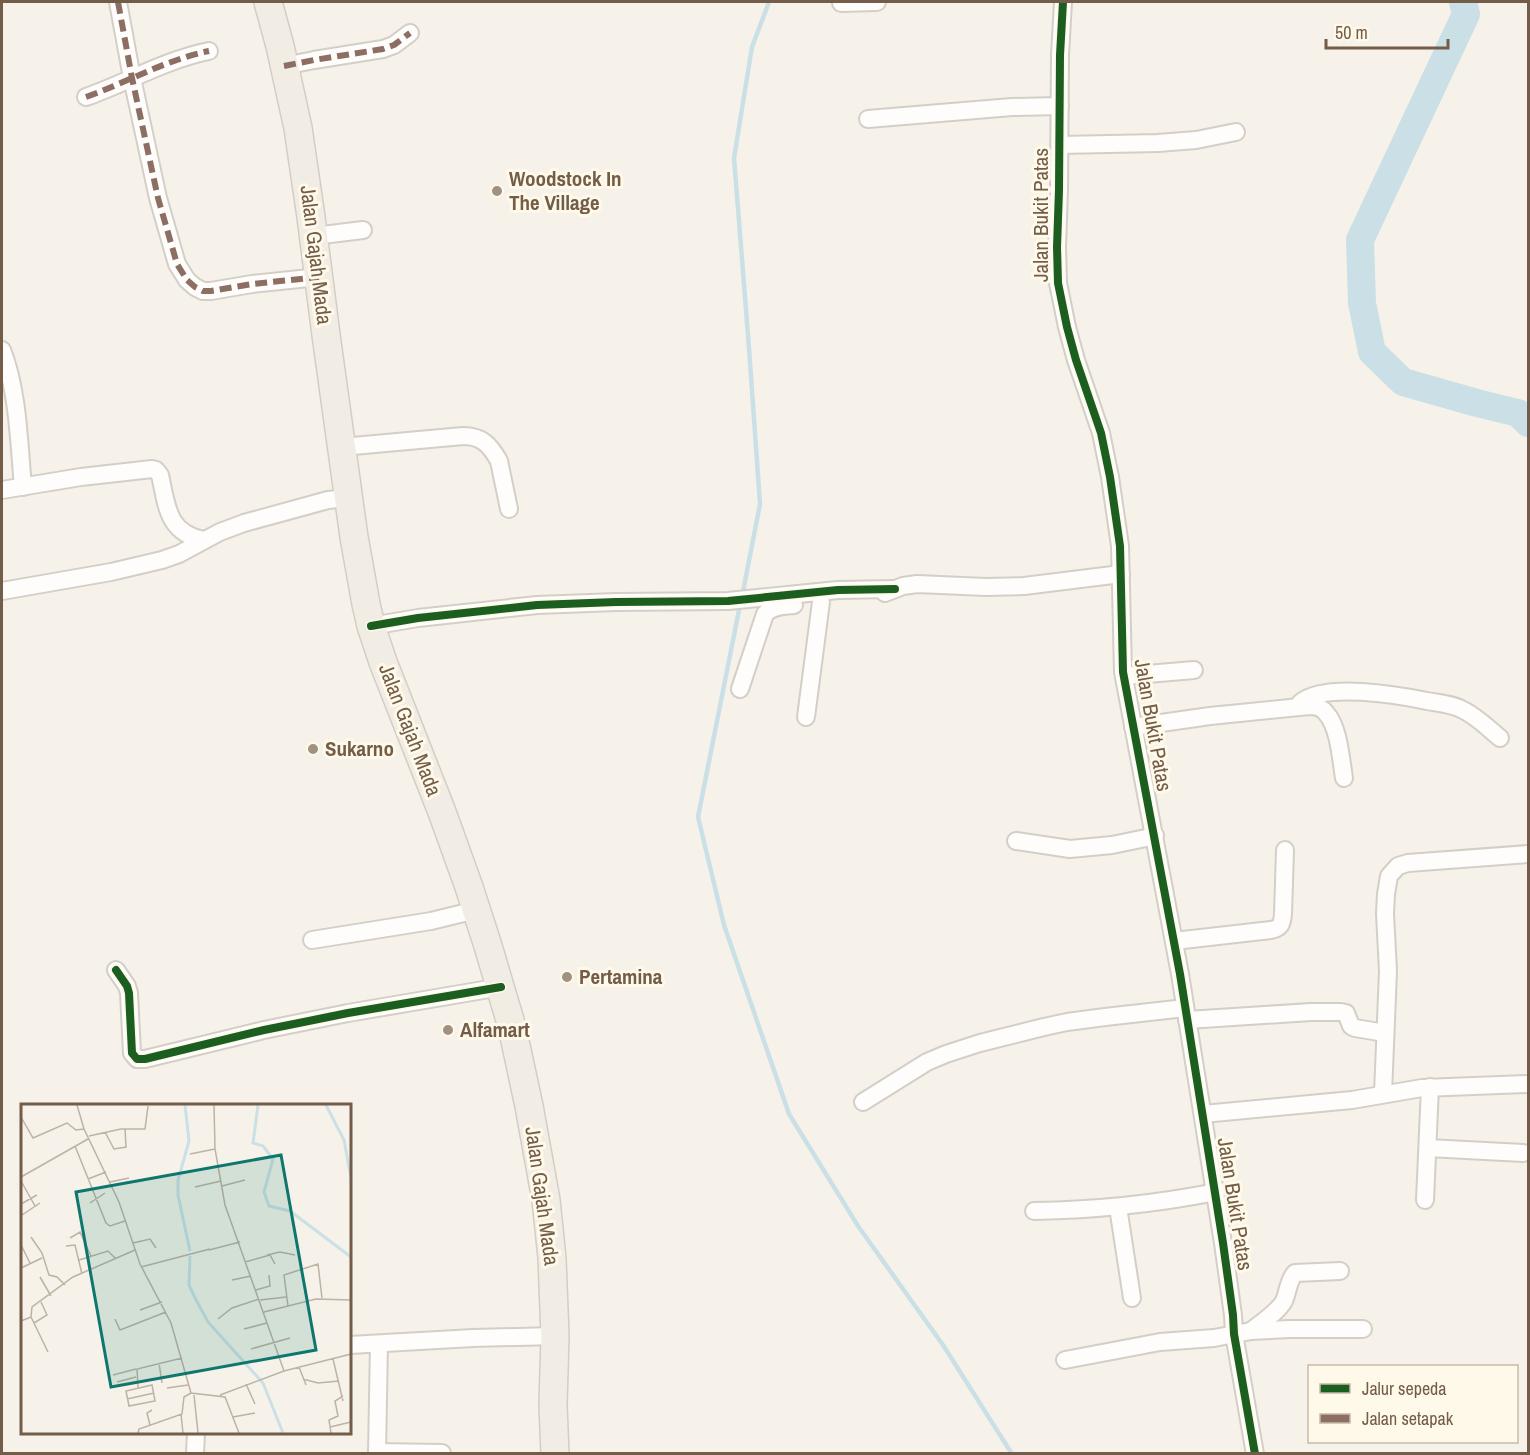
<svg xmlns="http://www.w3.org/2000/svg" width="1530" height="1455" font-family="'Archivo Narrow',sans-serif">
  <style>
    .lines { fill: none; stroke-linecap: round; stroke-linejoin: round }
    .stream { stroke: #cbe0e6; stroke-width: 4.5 }
    .river { stroke: #cbe0e6; stroke-width: 28 }
    .minor-casing { stroke: #d4cfc6; stroke-width: 20 }
    .trunk-casing { stroke: #d5cdc5; stroke-width: 30 }
    .minor { stroke: #fefdfc; stroke-width: 16 }
    .trunk { stroke: #f1ece4; stroke-width: 27 }
    .quiet { stroke: #8d6e63; stroke-width: 6; stroke-dasharray: 12 6; stroke-linecap: butt }
    .cycleway-casing { stroke: #fff9e9; stroke-width: 11 }
    .cycleway { stroke: #1b5e20; stroke-width: 8 }
    .poi-dot { fill: #a19181; stroke: #fff9e9; stroke-width: 2 }
    .labels { text-anchor: middle; stroke-width: 6; stroke-linejoin: round; paint-order: stroke }
    .poi-label { font-size: 21px; font-weight: bold; fill: #735d49; stroke: #fff9e9; text-anchor: start }
    .street-label { font-size: 21px; fill: #735d49; stroke: #fff9e9 }
    .inset-river { fill: none; stroke: #cbe0e6; stroke-width: 3 }
    .inset-road { fill: none; stroke: #beb2a4; stroke-width: 1.5 }
    .view { fill: #0f766e; fill-opacity: 0.15; stroke: #0f766e; stroke-width: 3 }
    .inset-edge { fill: none; stroke: #735d49; stroke-width: 3 }
  </style>
  <rect width="100%" height="100%" fill="#f6f2e9"/>
  <g class="lines">
    <!-- stream -->
    <g class="stream">
      <polyline points="742,597 760,504 749,348 734,158 752,47 769,2"/>
      <polyline points="740,605 698,817 724,925 789,1114 858,1226 943,1345 1012,1454"/>
    </g>
    <!-- river -->
    <polyline class="river" points="1463,2 1466,14 1360,240 1362,303 1372,352 1403,382 1477,403 1518,413 1528,423"/>
    <defs>
      <g id="minor">
        <polyline points="118,2 132,78 158,198 177,264 187,280 195,287 203,291 211,291 252,284 319,277"/>
        <polyline points="1063,2 1060,55 1059,190 1057,247 1058,283 1067,327 1076,360 1101,433 1110,477 1120,546 1123,672 1180,974 1223,1243 1233,1315 1234,1334 1255,1454"/>
        <polyline points="841,3 877,2"/>
        <polyline points="284,66 314,60 383,49 394,45 410,33"/>
        <path d="M 86,97 C 128,82 165,60 209,51"/>
        <polyline points="868,119 1012,107 1060,106"/>
        <polyline points="1060,145 1158,143 1196,140 1236,132"/>
        <polyline points="314,236 363,230"/>
        <path d="M 2,350 C 18,390 19,443 23,487"/>
        <path d="M 342,447 L 463,436 C 482,436 490,445 499,461 L 509,509"/>
        <path d="M 2,490 L 81,477 L 152,469 L 156,470 L 160,475 C 167,506 167,533 204,540"/>
        <polyline points="2,591 111,572 162,560 179,554 220,532 244,523 328,500 349,498"/>
        <polyline points="885,593 903,586 917,584 986,587 1024,586 1121,574"/>
        <polyline points="371,626 418,618 537,605 616,602 728,601 838,590 895,589"/>
        <polyline points="1124,676 1194,670"/>
        <path d="M 740,689 L 765,614 C 772,606 784,606 794,605"/>
        <path d="M 1300,703 C 1324,682 1398,695 1427,701 C 1439,703 1453,704 1463,710 C 1476,716 1489,729 1500,738"/>
        <polyline points="806,717 821,602"/>
        <path d="M 1133,727 L 1210,716 L 1309,706 C 1316,706 1322,707 1326,713 C 1339,727 1341,760 1344,778"/>
        <polyline points="1016,841 1070,849 1112,845 1146,838 1155,835"/>
        <polyline points="312,940 431,921 476,910"/>
        <path d="M 1174,941 L 1271,930 C 1281,928 1282,924 1283,914 L 1285,850"/>
        <polyline points="116,970 127,986 129,993 132,1053 137,1059 145,1059 264,1030 348,1013 501,987"/>
        <polyline points="1187,1020 1311,1012 1341,1012 1346,1013 1351,1026 1355,1028 1385,1033"/>
        <polyline points="1383,1094 1388,971 1385,914 1386,894 1389,876 1398,866 1408,863 1528,854"/>
        <polyline points="863,1102 927,1062 946,1054 980,1043 1044,1027 1067,1022 1105,1017 1185,1008"/>
        <polyline points="1203,1114 1352,1100 1422,1088 1528,1084"/>
        <polyline points="1428,1148 1523,1153"/>
        <polyline points="1425,1200 1430,1087"/>
        <polyline points="1118,1207 1132,1298"/>
        <path d="M 1034,1211 C 1096,1210 1155,1204 1216,1192"/>
        <path d="M 1251,1331 C 1262,1322 1277,1313 1284,1301 C 1288,1292 1288,1281 1295,1273 L 1340,1271"/>
        <polyline points="350,1345 473,1338 555,1336"/>
        <polyline points="1065,1360 1160,1342 1214,1338 1251,1331 1289,1329 1363,1329"/>
        <polyline points="377,1452 442,1453"/>
        <polyline points="195,1454 196,1432"/>
        <polyline points="377,1454 379,1344"/>
      </g>
      <polyline id="trunk" points="268,2 280,46 298,128 311,217 326,335 354,537 366,604 371,626 383,662 442,812 469,887 488,946 512,1027 529,1106 546,1200 552,1258 555,1336 553,1405 555,1454"/>
    </defs>
    <!-- minor casing -->
    <use href="#minor" class="minor-casing"/>
    <!-- trunk casing -->
    <use href="#trunk" class="trunk-casing"/>
    <!-- minor -->
    <use href="#minor" class="minor"/>
    <!-- trunk -->
    <use href="#trunk" class="trunk"/>
    <!-- quiet -->
    <g class="quiet">
      <polyline points="118,2 132,78 158,198 177,264 187,280 195,287 203,291 211,291 252,284 319,277"/>
      <polyline points="284,66 314,60 383,49 394,45 410,33"/>
      <path d="M 86,97 C 128,82 165,60 209,51"/>
    </g>
    <defs>
      <g id="cycleway">
        <polyline points="1063,2 1060,55 1059,190 1057,247 1058,283 1067,327 1076,360 1101,433 1110,477 1120,546 1123,672 1180,974 1223,1243 1233,1315 1234,1334 1255,1454"/>
        <polyline points="371,626 418,618 537,605 616,602 728,601 838,590 895,589"/>
        <polyline points="116,970 127,986 129,993 132,1053 137,1059 145,1059 264,1030 348,1013 501,987"/>
      </g>
    </defs>
    <!-- cycleway casing -->
    <use href="#cycleway" class="cycleway-casing"/>
    <!-- cycleway -->
    <use href="#cycleway" class="cycleway"/>
  </g>
  <!-- markers -->
  <g class="poi-dot">
    <circle cx="497" cy="191" r="6"/>
    <circle cx="313" cy="749" r="6"/>
    <circle cx="567" cy="977" r="6"/>
    <circle cx="448" cy="1030" r="6"/>
  </g>
  <g class="labels">
    <!-- poi labels -->
    <g class="poi-label">
      <text x="509" y="186">Woodstock In<tspan x="509" dy="24">The Village</tspan></text>
      <text x="325" y="756">Sukarno</text>
      <text x="579" y="984">Pertamina</text>
      <text x="460" y="1037">Alfamart</text>
    </g>
    <!-- street labels -->
    <g class="street-label">
      <text transform="translate(1041 215) rotate(-90)" y="7">Jalan Bukit Patas</text>
      <text transform="translate(316 255) rotate(83)" y="7">Jalan Gajah Mada</text>
      <text transform="translate(1153 725) rotate(80)" y="7">Jalan Bukit Patas</text>
      <text transform="translate(410 730) rotate(69)" y="7">Jalan Gajah Mada</text>
      <text transform="translate(542 1196) rotate(82)" y="7">Jalan Gajah Mada</text>
      <text transform="translate(1235 1204) rotate(81)" y="7">Jalan Bukit Patas</text>
    </g>
  </g>
  <!-- overview -->
  <g transform="translate(21 1104)">
    <rect width="330" height="330" fill="#f6f2e9"/>
    <path class="inset-river" d="M 164,1 L 168,37 L 157,76 L 157,91 L 169,147M 237,1 L 232,39 L 242,42 L 252,55 L 243,88 L 248,102 L 269,107 L 330,153M 305,1 L 323,36 L 330,74M 169,152 L 168,181 L 174,194 L 187,218 L 242,279 L 262,329"/>
    <path class="inset-road" d="M 56,1 L 63,25 L 98,98 L 119,160 L 150,219 L 170,289 L 204,293 L 218,329M 193,1 L 194,45 L 204,101 L 263,267M 0,13 L 12,34 L 46,19 L 55,26 L 63,25M 84,28 L 93,45 L 105,43 L 104,25M 68,32 L 100,25 L 124,25 L 127,2M 54,42 L 85,119 L 89,122 L 104,117M 169,50 L 194,45M 168,68 L 198,62M 0,73 L 67,35M 67,75 L 85,68M 0,77 L 14,102M 89,78 L 108,74M 201,82 L 224,76M 174,83 L 200,77M 69,99 L 84,89M 0,100 L 16,91M 1,111 L 19,99M 10,133 L 21,149 L 28,171 L 36,173 L 44,181M 49,134 L 59,128 L 70,152M 112,139 L 129,135 L 135,144M 0,141 L 9,159M 45,142 L 54,141 L 61,170M 188,146 L 219,138M 246,151 L 259,148 L 274,151M 58,156 L 87,147 L 95,155M 224,158 L 249,151 L 254,160M 120,163 L 189,145M 0,164 L 21,154M 19,173 L 30,192M 211,176 L 230,172M 235,186 L 249,182 L 248,171M 239,196 L 265,193M 267,202 L 263,171 L 297,160 L 301,194M 119,206 L 141,198M 243,208 L 295,195 L 330,196M 10,213 L 11,203 L 52,173 L 114,146M 94,215 L 99,226 L 145,208M 197,215 L 211,204 L 238,195M 0,217 L 10,213 L 27,248M 13,219 L 26,211 L 20,198M 223,225 L 246,219M 230,245 L 269,234M 312,255 L 322,297M 138,259 L 141,279M 278,263 L 285,281M 92,271 L 115,265M 282,275 L 297,279 L 318,277M 96,278 L 115,273M 225,280 L 234,300M 131,281 L 134,297 L 108,302 L 105,287 ZM 117,284 L 116,265 L 161,254M 146,284 L 167,281M 173,291 L 177,329M 199,291 L 263,267 L 330,250M 106,295 L 133,289M 160,310 L 162,329M 212,313 L 234,309M 129,321 L 126,309 L 131,306M 309,323 L 330,318M 117,329 L 118,325 L 161,310 L 163,293 L 170,289M 310,329 L 308,316 L 317,312 L 314,297 L 322,292"/>
    <path class="view" d="M 260,51 L 295,246 L 90,283 L 55,88 Z"/>
    <rect width="330" height="330" class="inset-edge"/>
  </g>
  <!-- border -->
  <rect width="1530" height="1455" fill="none" stroke="#735d49" stroke-width="6"/>
  <!-- legend -->
  <rect x="1308" y="1365" width="210" height="78" fill="#fff9e9" stroke="#c7bba9" stroke-width="1.5"/>
  <rect x="1320" y="1384" width="30" height="9" fill="#1b5e20" stroke="#c7bba9" stroke-width="1.5"/>
  <text x="1362" y="1395" font-size="18" fill="#735d49">Jalur sepeda</text>
  <rect x="1320" y="1414" width="30" height="9" fill="#8d6e63" stroke="#c7bba9" stroke-width="1.5"/>
  <text x="1362" y="1425" font-size="18" fill="#735d49">Jalan setapak</text>
  <!-- scale -->
  <path d="M1326 39v9h122v-9" fill="none" stroke="#735d49" stroke-width="3"/>
  <text x="1335" y="39" font-size="18" fill="#735d49" stroke="#fff9e9" stroke-width="4.5" paint-order="stroke">50 m</text>
</svg>
